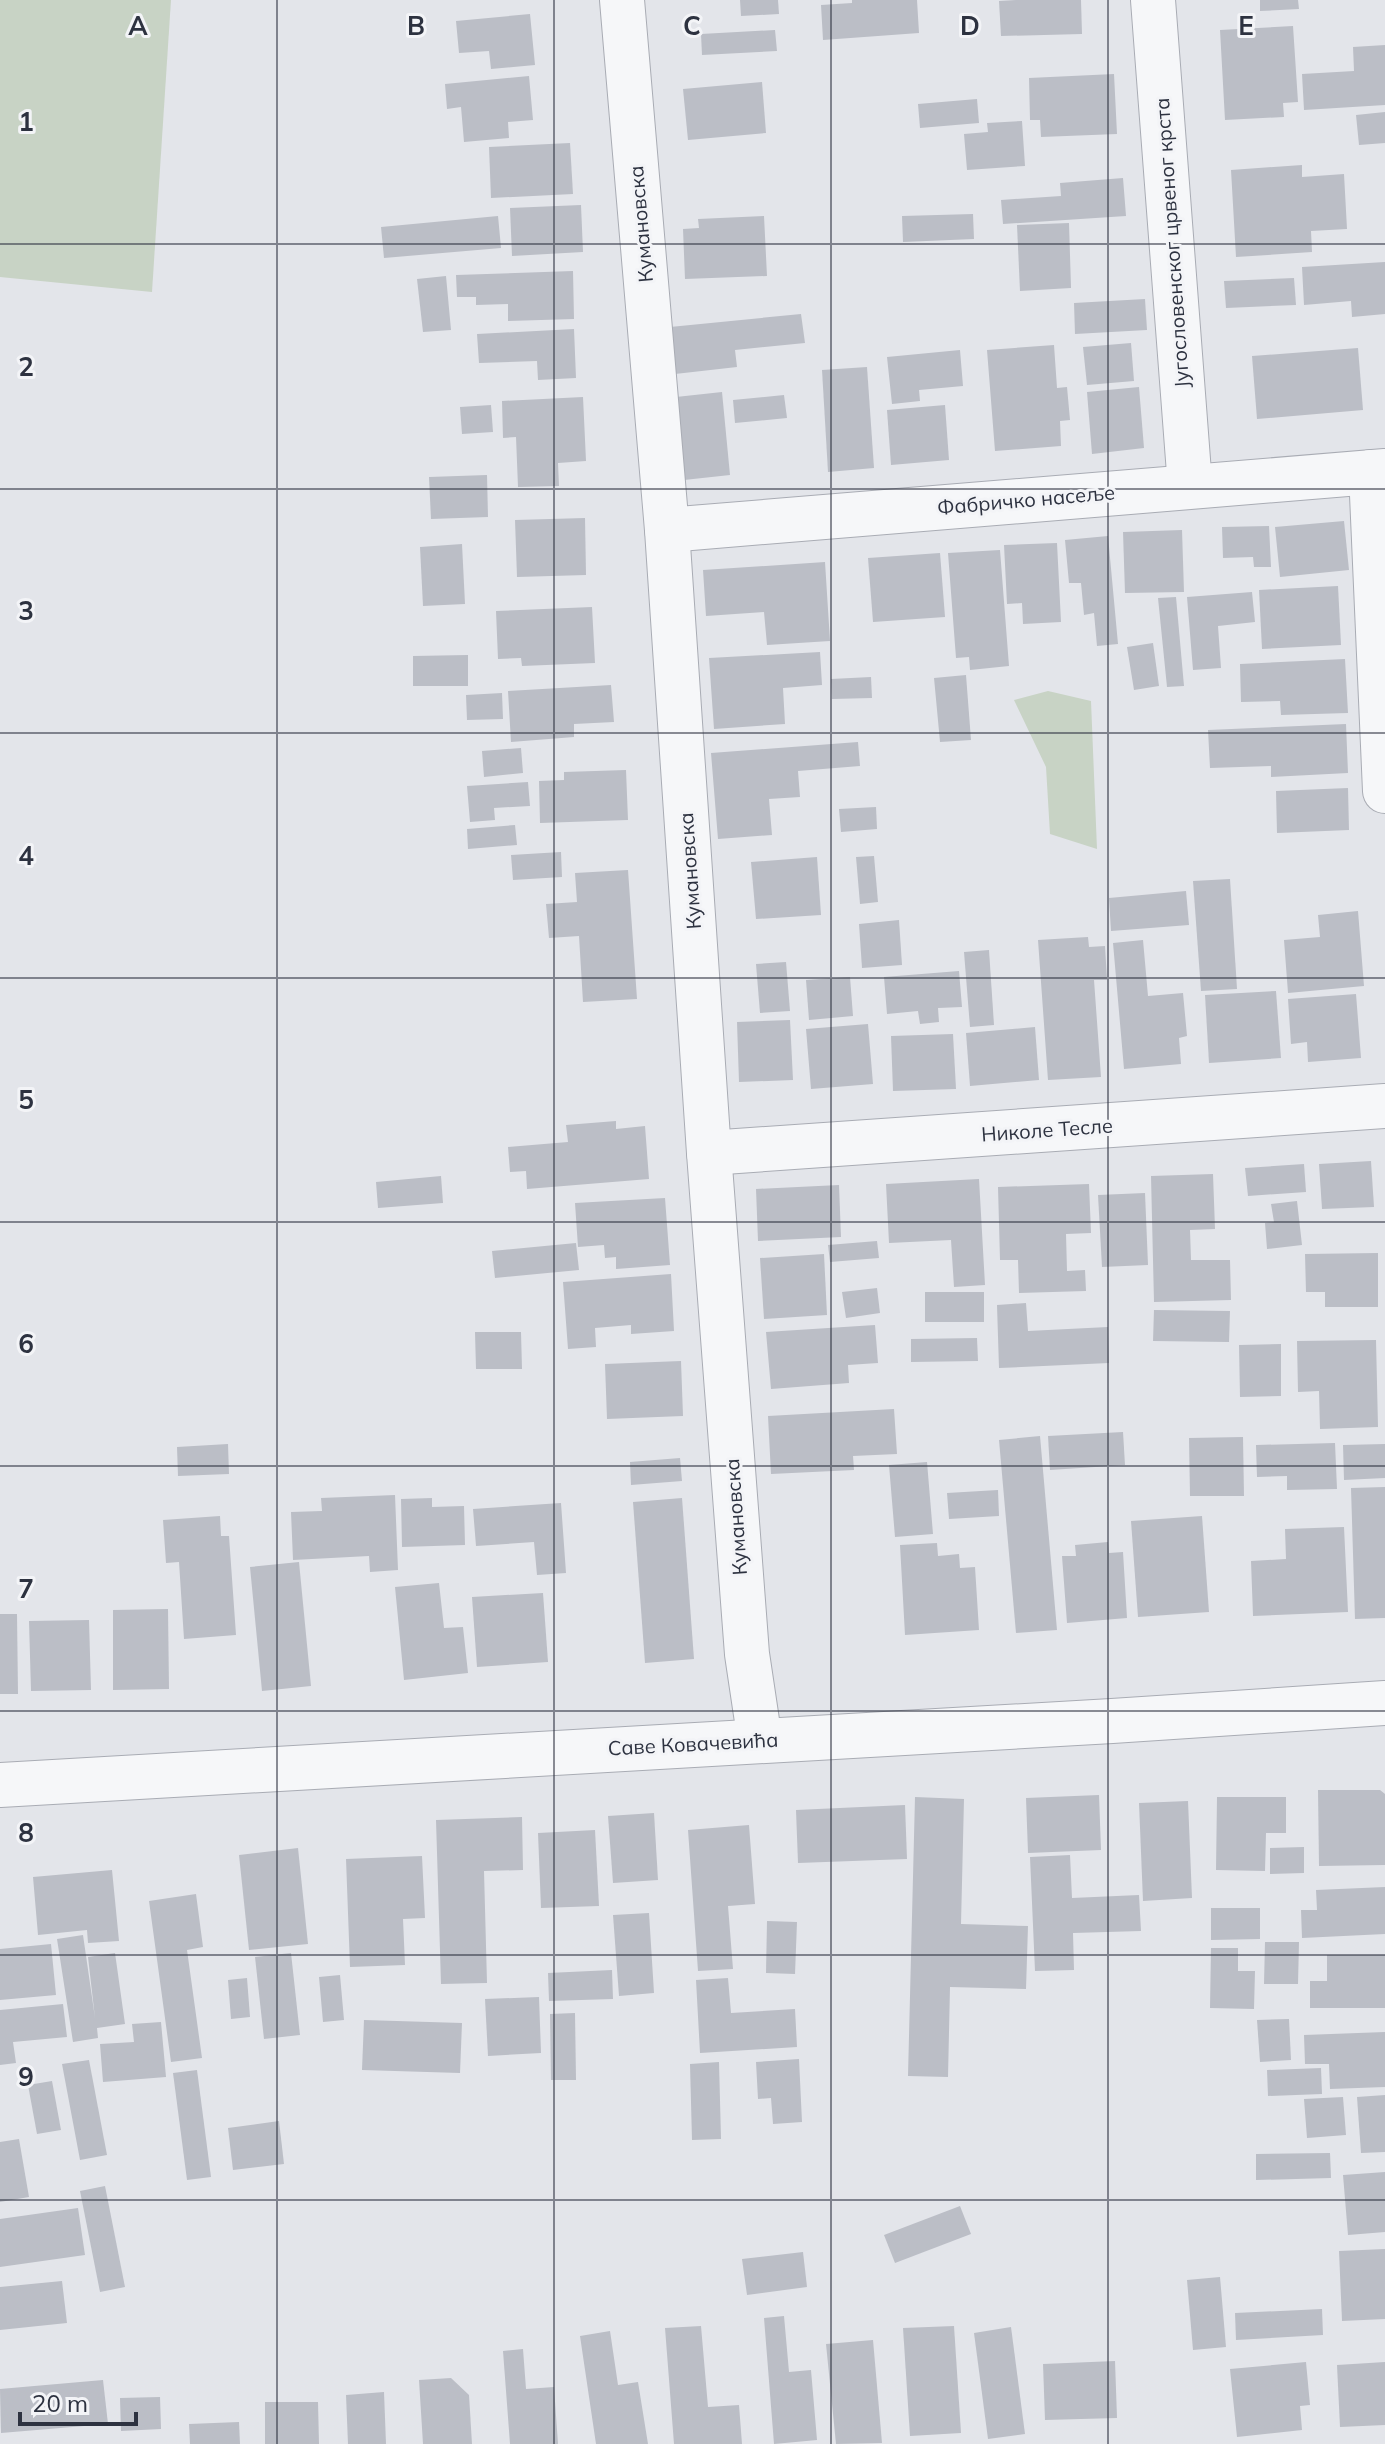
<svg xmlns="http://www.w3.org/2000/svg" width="1385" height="2444" font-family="Mulish,sans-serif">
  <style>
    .green { fill: #c8d3c5 }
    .building { fill: #bbbec6 }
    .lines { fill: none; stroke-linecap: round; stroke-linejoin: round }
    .minor-casing { stroke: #a9acb4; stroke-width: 46 }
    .minor { stroke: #f6f7f9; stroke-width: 44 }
    .grid { fill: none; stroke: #2d3240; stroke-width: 2; stroke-opacity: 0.55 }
    .labels { text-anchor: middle; stroke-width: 6; stroke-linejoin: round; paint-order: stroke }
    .street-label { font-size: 20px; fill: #2d3240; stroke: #f3f4f7 }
    .grid-label { font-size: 26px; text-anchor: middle; font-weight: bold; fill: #2d3240; stroke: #f3f4f7; stroke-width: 6; stroke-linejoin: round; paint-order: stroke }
  </style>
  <rect width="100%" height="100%" fill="#e3e5ea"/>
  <!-- green -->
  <g class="green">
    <polygon points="0,0 171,0 152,292 0,277"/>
    <polygon points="1048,691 1091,701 1097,849 1050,834 1046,767 1014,700"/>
  </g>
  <!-- building -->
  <g class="building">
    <polygon points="740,0 778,0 779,14 741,16"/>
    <polygon points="852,0 917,0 919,33 823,40 821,5 852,3"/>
    <polygon points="1016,0 1081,0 1082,34 1001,36 999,1"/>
    <polygon points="1260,0 1298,0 1299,9 1260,11"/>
    <polygon points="530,14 535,65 491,69 489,51 459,53 456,21"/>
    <polygon points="1293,26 1298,102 1283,103 1284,117 1225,120 1220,30"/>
    <polygon points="775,30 777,51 702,55 701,34"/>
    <polygon points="1385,45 1385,105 1304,110 1302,74 1354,71 1353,47"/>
    <polygon points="1114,74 1117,134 1041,137 1040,120 1030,120 1029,78"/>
    <polygon points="529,76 533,120 508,122 509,138 464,142 461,107 447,109 445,84"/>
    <polygon points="762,82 766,133 688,140 683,89"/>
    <polygon points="977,99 979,123 920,128 918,104"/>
    <polygon points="1385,112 1385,143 1359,145 1356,115"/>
    <polygon points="1022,121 1025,166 967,170 964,134 988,132 987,123"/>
    <polygon points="570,143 573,194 491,198 489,147"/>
    <polygon points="1302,165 1302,177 1344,174 1347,229 1311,231 1312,252 1236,257 1231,170"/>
    <polygon points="1123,178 1126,216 1003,224 1001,200 1061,196 1060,183"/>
    <polygon points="581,205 583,252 512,256 510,208"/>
    <polygon points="973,214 974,239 903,242 902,216"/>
    <polygon points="498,216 501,248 384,258 381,227"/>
    <polygon points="764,216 767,276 685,279 683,229 699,228 698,219"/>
    <polygon points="1069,223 1071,288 1020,291 1017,225"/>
    <polygon points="1385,262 1385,314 1352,317 1351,301 1304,305 1302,267"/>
    <polygon points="573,271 574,319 508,321 508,304 476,305 476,297 457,297 456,275"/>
    <polygon points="446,276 451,330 423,332 417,279"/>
    <polygon points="1294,278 1296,305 1226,308 1224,281"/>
    <polygon points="1145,299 1147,330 1075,334 1074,303"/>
    <polygon points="801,314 805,343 735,350 737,367 675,374 670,327"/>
    <polygon points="574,329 576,378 538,380 537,361 479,363 477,334"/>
    <polygon points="1131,343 1134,381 1087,385 1083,347"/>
    <polygon points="1054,345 1057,388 1067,387 1070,420 1060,421 1061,446 995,451 987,350"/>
    <polygon points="1358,348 1363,410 1257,419 1252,356"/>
    <polygon points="960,350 963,386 919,390 920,401 892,404 887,357"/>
    <polygon points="867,367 874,468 828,472 822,370"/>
    <polygon points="1139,387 1144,448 1092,454 1087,392"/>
    <polygon points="722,392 730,475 684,480 676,397"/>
    <polygon points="784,395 787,418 735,423 733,400"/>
    <polygon points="583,397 586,461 558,463 559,486 518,487 516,437 503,438 502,401"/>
    <polygon points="491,405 493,432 462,434 460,407"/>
    <polygon points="945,405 949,460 891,465 887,410"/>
    <polygon points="487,475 488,517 431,519 429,477"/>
    <polygon points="585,518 586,575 517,577 515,520"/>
    <polygon points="1344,521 1349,570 1280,577 1275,527"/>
    <polygon points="1269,526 1271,567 1254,567 1253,557 1223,558 1222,527"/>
    <polygon points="1182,530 1184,592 1125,593 1123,532"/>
    <polygon points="1108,536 1118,644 1097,646 1094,613 1084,615 1081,583 1069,583 1065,540"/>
    <polygon points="1057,543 1061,622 1023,624 1022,603 1007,604 1004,545"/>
    <polygon points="462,544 465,604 423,606 420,547"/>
    <polygon points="1000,550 1009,666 970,670 969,657 956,658 948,553"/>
    <polygon points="940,553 945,617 873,622 868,558"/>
    <polygon points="825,562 830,641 767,645 764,612 706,616 703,570"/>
    <polygon points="1338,586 1341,645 1262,649 1259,590"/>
    <polygon points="1252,592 1255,622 1218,626 1221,668 1193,670 1187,597"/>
    <polygon points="1176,597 1184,686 1167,687 1158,598"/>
    <polygon points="592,607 595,663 522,666 521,658 498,659 496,611"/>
    <polygon points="1153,643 1159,686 1134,690 1127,647"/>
    <polygon points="820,652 822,685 783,688 785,724 714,729 709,658"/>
    <polygon points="468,655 468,686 413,686 413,656"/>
    <polygon points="1345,659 1348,713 1281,715 1280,701 1241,702 1240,664"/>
    <polygon points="966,675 971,740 940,742 934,678"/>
    <polygon points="871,677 872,698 832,699 831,679"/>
    <polygon points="611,685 614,722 574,724 574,737 511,742 508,691"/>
    <polygon points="502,693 503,719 467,720 466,695"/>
    <polygon points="1346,724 1348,773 1271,777 1271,766 1210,768 1208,730"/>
    <polygon points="858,742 860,766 798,771 800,797 769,799 772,835 718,839 711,753"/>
    <polygon points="521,748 523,773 484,777 482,751"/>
    <polygon points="626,770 628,820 540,823 539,781 564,780 564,772"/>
    <polygon points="528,782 530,806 494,808 495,820 470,822 467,786"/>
    <polygon points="1348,788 1349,830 1277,833 1276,791"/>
    <polygon points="876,807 877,829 841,832 839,809"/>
    <polygon points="515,825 517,845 468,849 467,829"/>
    <polygon points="561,852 562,877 513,880 511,855"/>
    <polygon points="874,856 878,902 860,904 856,857"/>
    <polygon points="817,857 821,915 756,919 751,862"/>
    <polygon points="628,870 637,999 583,1002 579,936 549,938 546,904 577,902 575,873"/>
    <polygon points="1230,879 1237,989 1201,991 1193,881"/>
    <polygon points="1186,891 1189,925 1111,931 1109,898"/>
    <polygon points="1358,911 1364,986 1288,993 1284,940 1320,937 1318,915"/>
    <polygon points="899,920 902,965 862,968 859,924"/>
    <polygon points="1088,937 1089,947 1105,946 1107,980 1094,980 1101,1077 1048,1080 1038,940"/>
    <polygon points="1143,940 1148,996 1183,993 1187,1036 1179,1038 1181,1064 1124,1069 1113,943"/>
    <polygon points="989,950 994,1025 970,1027 964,952"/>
    <polygon points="786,962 790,1011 760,1013 756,964"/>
    <polygon points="959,971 962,1007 938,1008 939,1022 920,1024 918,1011 887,1014 884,977"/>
    <polygon points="850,977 853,1016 809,1020 806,980"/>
    <polygon points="1276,991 1281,1058 1209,1063 1205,995"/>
    <polygon points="1356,994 1361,1058 1308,1062 1307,1042 1291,1044 1288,999"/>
    <polygon points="790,1020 793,1080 739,1082 737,1022"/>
    <polygon points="868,1024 873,1084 811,1089 806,1029"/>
    <polygon points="1035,1027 1039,1080 970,1086 966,1033"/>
    <polygon points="953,1034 956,1089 893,1091 891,1036"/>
    <polygon points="616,1121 616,1129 645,1126 649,1179 527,1189 526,1171 510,1172 508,1147 568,1142 566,1125"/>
    <polygon points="1371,1161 1374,1207 1322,1209 1319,1164"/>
    <polygon points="1304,1164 1306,1192 1248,1196 1245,1168"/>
    <polygon points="1213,1174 1215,1229 1190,1230 1191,1260 1230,1260 1231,1300 1154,1302 1151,1176"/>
    <polygon points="441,1176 443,1203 378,1208 376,1182"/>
    <polygon points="979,1179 985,1285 954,1287 951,1240 889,1243 886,1184"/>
    <polygon points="1089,1184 1091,1233 1066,1234 1067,1271 1085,1270 1086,1291 1019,1293 1018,1260 1000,1260 998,1187"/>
    <polygon points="839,1185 841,1237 758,1241 756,1189"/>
    <polygon points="1145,1193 1148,1265 1102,1267 1098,1195"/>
    <polygon points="665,1198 670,1265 616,1269 616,1257 605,1258 604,1245 578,1247 575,1203"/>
    <polygon points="1297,1201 1302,1245 1267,1249 1265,1223 1274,1222 1271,1204"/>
    <polygon points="877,1241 879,1258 830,1262 828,1245"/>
    <polygon points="576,1243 579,1270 495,1278 492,1251"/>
    <polygon points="1378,1253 1378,1307 1325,1307 1325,1292 1306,1292 1305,1254"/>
    <polygon points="824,1254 827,1315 764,1319 760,1258"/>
    <polygon points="671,1274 674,1331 631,1334 631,1325 595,1328 596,1347 568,1349 563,1282"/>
    <polygon points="877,1288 880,1313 846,1318 842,1292"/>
    <rect x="925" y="1292" width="59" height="30"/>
    <polygon points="1026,1303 1028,1331 1108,1327 1109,1363 999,1368 997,1305"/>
    <polygon points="1154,1310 1230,1311 1229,1342 1153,1341"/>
    <polygon points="875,1325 878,1363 848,1365 849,1383 771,1389 766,1332"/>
    <polygon points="475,1332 521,1332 522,1369 476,1369"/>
    <polygon points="977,1338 978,1361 911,1362 911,1339"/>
    <polygon points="1376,1340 1378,1427 1320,1429 1319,1391 1298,1392 1297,1341"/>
    <polygon points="1281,1344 1281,1396 1240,1397 1239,1345"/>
    <polygon points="681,1361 683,1416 607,1419 605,1364"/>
    <polygon points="894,1409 897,1454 853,1456 854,1470 771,1474 768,1416"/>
    <polygon points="1123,1432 1125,1465 1050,1470 1048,1436"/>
    <polygon points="1040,1436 1057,1630 1016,1633 999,1440"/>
    <polygon points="1243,1437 1244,1496 1190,1496 1189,1438"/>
    <polygon points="1335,1443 1337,1489 1287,1490 1287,1476 1257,1477 1256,1445"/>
    <polygon points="228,1444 229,1474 178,1476 177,1447"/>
    <polygon points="1385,1444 1385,1478 1344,1480 1343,1445"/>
    <polygon points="680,1458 682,1481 631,1485 630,1462"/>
    <polygon points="927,1462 933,1534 895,1537 889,1465"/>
    <polygon points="1385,1487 1385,1618 1355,1619 1351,1488"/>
    <polygon points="998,1490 999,1516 949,1519 947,1493"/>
    <polygon points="395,1495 398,1570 370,1572 369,1556 293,1560 291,1512 322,1511 321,1498"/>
    <polygon points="432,1498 432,1507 464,1506 465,1545 402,1547 401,1499"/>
    <polygon points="682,1498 694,1659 645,1663 633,1502"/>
    <polygon points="561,1503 566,1573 537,1575 534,1542 476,1546 473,1509"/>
    <polygon points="220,1516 221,1536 229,1536 236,1635 184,1639 179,1562 166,1563 163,1520"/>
    <polygon points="1202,1516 1209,1612 1138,1617 1131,1521"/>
    <polygon points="1344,1527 1348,1612 1253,1616 1251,1561 1286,1559 1285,1529"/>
    <polygon points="1108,1542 1109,1553 1123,1552 1127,1618 1067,1623 1062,1556 1076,1556 1075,1545"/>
    <polygon points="937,1543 938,1556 959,1554 960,1568 975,1567 979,1630 905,1635 900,1545"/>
    <polygon points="299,1562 311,1686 262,1691 250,1567"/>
    <polygon points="439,1583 444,1628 463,1627 468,1673 404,1680 395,1587"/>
    <polygon points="543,1593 548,1662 477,1667 472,1597"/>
    <polygon points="168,1609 169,1689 113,1690 113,1610"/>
    <polygon points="0,1614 17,1614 18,1694 0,1694"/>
    <polygon points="89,1620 91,1690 31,1691 29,1621"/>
    <polygon points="1318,1790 1380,1790 1385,1794 1385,1865 1319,1866"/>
    <polygon points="1099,1795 1101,1850 1028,1853 1026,1798"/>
    <polygon points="915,1797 964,1799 961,1924 1028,1926 1026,1989 950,1987 948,2077 908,2076"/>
    <polygon points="1217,1797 1286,1797 1286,1833 1266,1833 1265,1871 1216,1870"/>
    <polygon points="1188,1801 1192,1898 1143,1901 1139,1803"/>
    <polygon points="905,1805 907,1859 798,1863 796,1810"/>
    <polygon points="654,1813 658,1880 613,1883 608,1816"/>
    <polygon points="522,1817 523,1870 484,1871 487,1983 441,1984 436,1820"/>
    <polygon points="749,1825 755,1904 728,1906 733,1969 698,1971 688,1830"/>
    <polygon points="595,1830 599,1906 541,1908 538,1833"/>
    <polygon points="1304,1847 1304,1873 1270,1874 1270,1848"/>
    <polygon points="298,1848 308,1944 249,1950 239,1855"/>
    <polygon points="1070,1855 1072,1898 1139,1895 1141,1931 1073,1933 1074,1970 1035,1971 1030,1857"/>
    <polygon points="422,1856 425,1918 403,1919 405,1965 350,1967 346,1859"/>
    <polygon points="112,1870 119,1941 88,1943 87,1930 38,1935 33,1877"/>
    <polygon points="1385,1887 1385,1934 1302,1938 1301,1910 1317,1910 1316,1890"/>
    <polygon points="196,1894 203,1947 187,1950 202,2058 171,2062 149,1901"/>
    <polygon points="1211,1908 1260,1908 1260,1939 1211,1940"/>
    <polygon points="649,1913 654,1993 619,1996 613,1915"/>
    <polygon points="767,1921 797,1922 795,1974 766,1973"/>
    <polygon points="83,1935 95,2018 88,1957 115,1953 125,2024 97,2028 98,2038 73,2042 57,1939"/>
    <polygon points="1265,1942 1299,1942 1298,1984 1264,1984"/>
    <polygon points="51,1944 56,1995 0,2000 0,1949"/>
    <polygon points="1211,1948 1238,1948 1238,1971 1255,1971 1254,2009 1210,2008"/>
    <polygon points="291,1953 300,2035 264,2039 255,1957"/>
    <polygon points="1327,1955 1385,1955 1385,2008 1310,2008 1310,1981 1327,1981"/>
    <polygon points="612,1970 613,1999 549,2001 548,1973"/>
    <polygon points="340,1975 344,2020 323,2022 319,1977"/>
    <polygon points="247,1978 250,2017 231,2019 228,1980"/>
    <polygon points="728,1978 731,2013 795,2009 797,2047 700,2053 696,1980"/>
    <polygon points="539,1997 541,2053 488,2056 485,1999"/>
    <polygon points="63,2004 67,2037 13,2042 16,2063 0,2065 0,2010"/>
    <polygon points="575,2013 576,2080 551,2080 550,2014"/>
    <polygon points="1289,2019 1291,2060 1260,2062 1257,2020"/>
    <polygon points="364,2020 462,2023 460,2073 362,2070"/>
    <polygon points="161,2022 166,2077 103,2082 100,2044 134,2042 132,2024"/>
    <polygon points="1385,2032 1385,2087 1330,2089 1329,2064 1305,2064 1304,2035"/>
    <polygon points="799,2059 802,2122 773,2124 771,2098 758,2099 756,2062"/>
    <polygon points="89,2060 107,2155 80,2160 62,2064"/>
    <polygon points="719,2062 721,2139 692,2140 690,2064"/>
    <polygon points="1321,2068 1322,2094 1268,2096 1267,2070"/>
    <polygon points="197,2070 211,2177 187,2180 173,2073"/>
    <polygon points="52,2081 61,2130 37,2134 28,2085"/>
    <polygon points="1385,2095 1385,2152 1361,2153 1357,2097"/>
    <polygon points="1343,2097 1346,2135 1307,2138 1304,2099"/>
    <polygon points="279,2121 284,2164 233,2170 228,2128"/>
    <polygon points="19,2139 29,2197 0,2202 0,2142"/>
    <polygon points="1330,2153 1331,2178 1256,2180 1256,2154"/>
    <polygon points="1385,2172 1385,2232 1348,2235 1343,2175"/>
    <polygon points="105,2186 125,2287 100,2292 80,2191"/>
    <polygon points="960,2206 971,2234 895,2263 884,2235"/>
    <polygon points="78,2208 85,2255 0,2267 0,2219"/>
    <polygon points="1385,2249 1385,2319 1342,2321 1339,2251"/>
    <polygon points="803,2252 807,2287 747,2295 742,2259"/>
    <polygon points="1220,2277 1226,2347 1193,2350 1187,2280"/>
    <polygon points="62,2281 67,2323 0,2330 0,2287"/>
    <polygon points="1322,2309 1323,2335 1236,2340 1235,2313"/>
    <polygon points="784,2316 789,2372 811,2370 817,2440 774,2444 764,2318"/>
    <polygon points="701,2326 708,2407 739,2405 742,2444 674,2444 665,2328"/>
    <polygon points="954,2326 961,2433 910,2436 903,2328"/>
    <polygon points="1011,2327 1025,2434 988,2439 974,2333"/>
    <polygon points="610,2331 618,2385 638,2382 648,2444 596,2444 580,2336"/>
    <polygon points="873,2340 882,2443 836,2444 826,2344"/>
    <polygon points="523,2349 526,2389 554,2387 558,2444 510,2444 503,2351"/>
    <polygon points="1115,2361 1117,2418 1045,2420 1043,2364"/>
    <polygon points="1306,2362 1310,2405 1300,2406 1302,2430 1237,2437 1230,2369"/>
    <polygon points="1385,2362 1385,2425 1340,2427 1337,2365"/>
    <polygon points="451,2378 469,2395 472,2444 423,2444 419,2380"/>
    <polygon points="103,2380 108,2424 1,2433 0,2389"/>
    <polygon points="384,2392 386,2444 348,2444 346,2395"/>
    <polygon points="160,2397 161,2429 121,2431 120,2398"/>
    <polygon points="265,2402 318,2402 319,2444 265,2444"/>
    <polygon points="239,2422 240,2444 190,2444 189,2424"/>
  </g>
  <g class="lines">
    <defs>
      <g id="minor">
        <polyline points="622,0 667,530 709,1153 747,1654 760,1741"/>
        <polyline points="1153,0 1190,486"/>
        <polyline points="1371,472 1385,791"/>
        <polyline points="667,530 1385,471"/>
        <polyline points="709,1153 1385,1106"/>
        <polyline points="0,1785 1112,1721 1385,1703"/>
      </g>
    </defs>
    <!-- minor casing -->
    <use href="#minor" class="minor-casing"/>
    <!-- minor -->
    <use href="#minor" class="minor"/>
  </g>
  <!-- grid -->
  <path class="grid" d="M 277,0 L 277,2444M 554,0 L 554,2444M 831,0 L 831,2444M 1108,0 L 1108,2444M 0,244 L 1385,244M 0,489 L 1385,489M 0,733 L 1385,733M 0,978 L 1385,978M 0,1222 L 1385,1222M 0,1466 L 1385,1466M 0,1711 L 1385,1711M 0,1955 L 1385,1955M 0,2200 L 1385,2200"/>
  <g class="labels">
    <!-- street labels -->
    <g class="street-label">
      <text transform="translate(641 224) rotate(-95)" y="7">Кумановска</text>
      <text transform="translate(1172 243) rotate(-94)" y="7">Југословенског црвеног крста</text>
      <text transform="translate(1026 500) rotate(-5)" y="7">Фабричко насеље</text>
      <text transform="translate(690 871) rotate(-94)" y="7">Кумановска</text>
      <text transform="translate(1047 1130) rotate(-4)" y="7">Николе Тесле</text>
      <text transform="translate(736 1517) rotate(-94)" y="7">Кумановска</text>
      <text transform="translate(693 1744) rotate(-3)" y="7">Саве Ковачевића</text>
    </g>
  </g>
  <g class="grid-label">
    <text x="138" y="35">A</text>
    <text x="416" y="35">B</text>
    <text x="692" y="35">C</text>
    <text x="970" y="35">D</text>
    <text x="1246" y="35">E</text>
    <text x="26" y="131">1</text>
    <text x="26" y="376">2</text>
    <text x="26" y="620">3</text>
    <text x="26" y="865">4</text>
    <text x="26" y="1109">5</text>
    <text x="26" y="1353">6</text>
    <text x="26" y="1598">7</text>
    <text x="26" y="1842">8</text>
    <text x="26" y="2086">9</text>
  </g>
  <!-- scale -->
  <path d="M20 2412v12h116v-12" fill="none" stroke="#2d3240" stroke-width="4"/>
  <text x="32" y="2412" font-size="24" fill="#2d3240" stroke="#f3f4f7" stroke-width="6" paint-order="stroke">20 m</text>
</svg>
